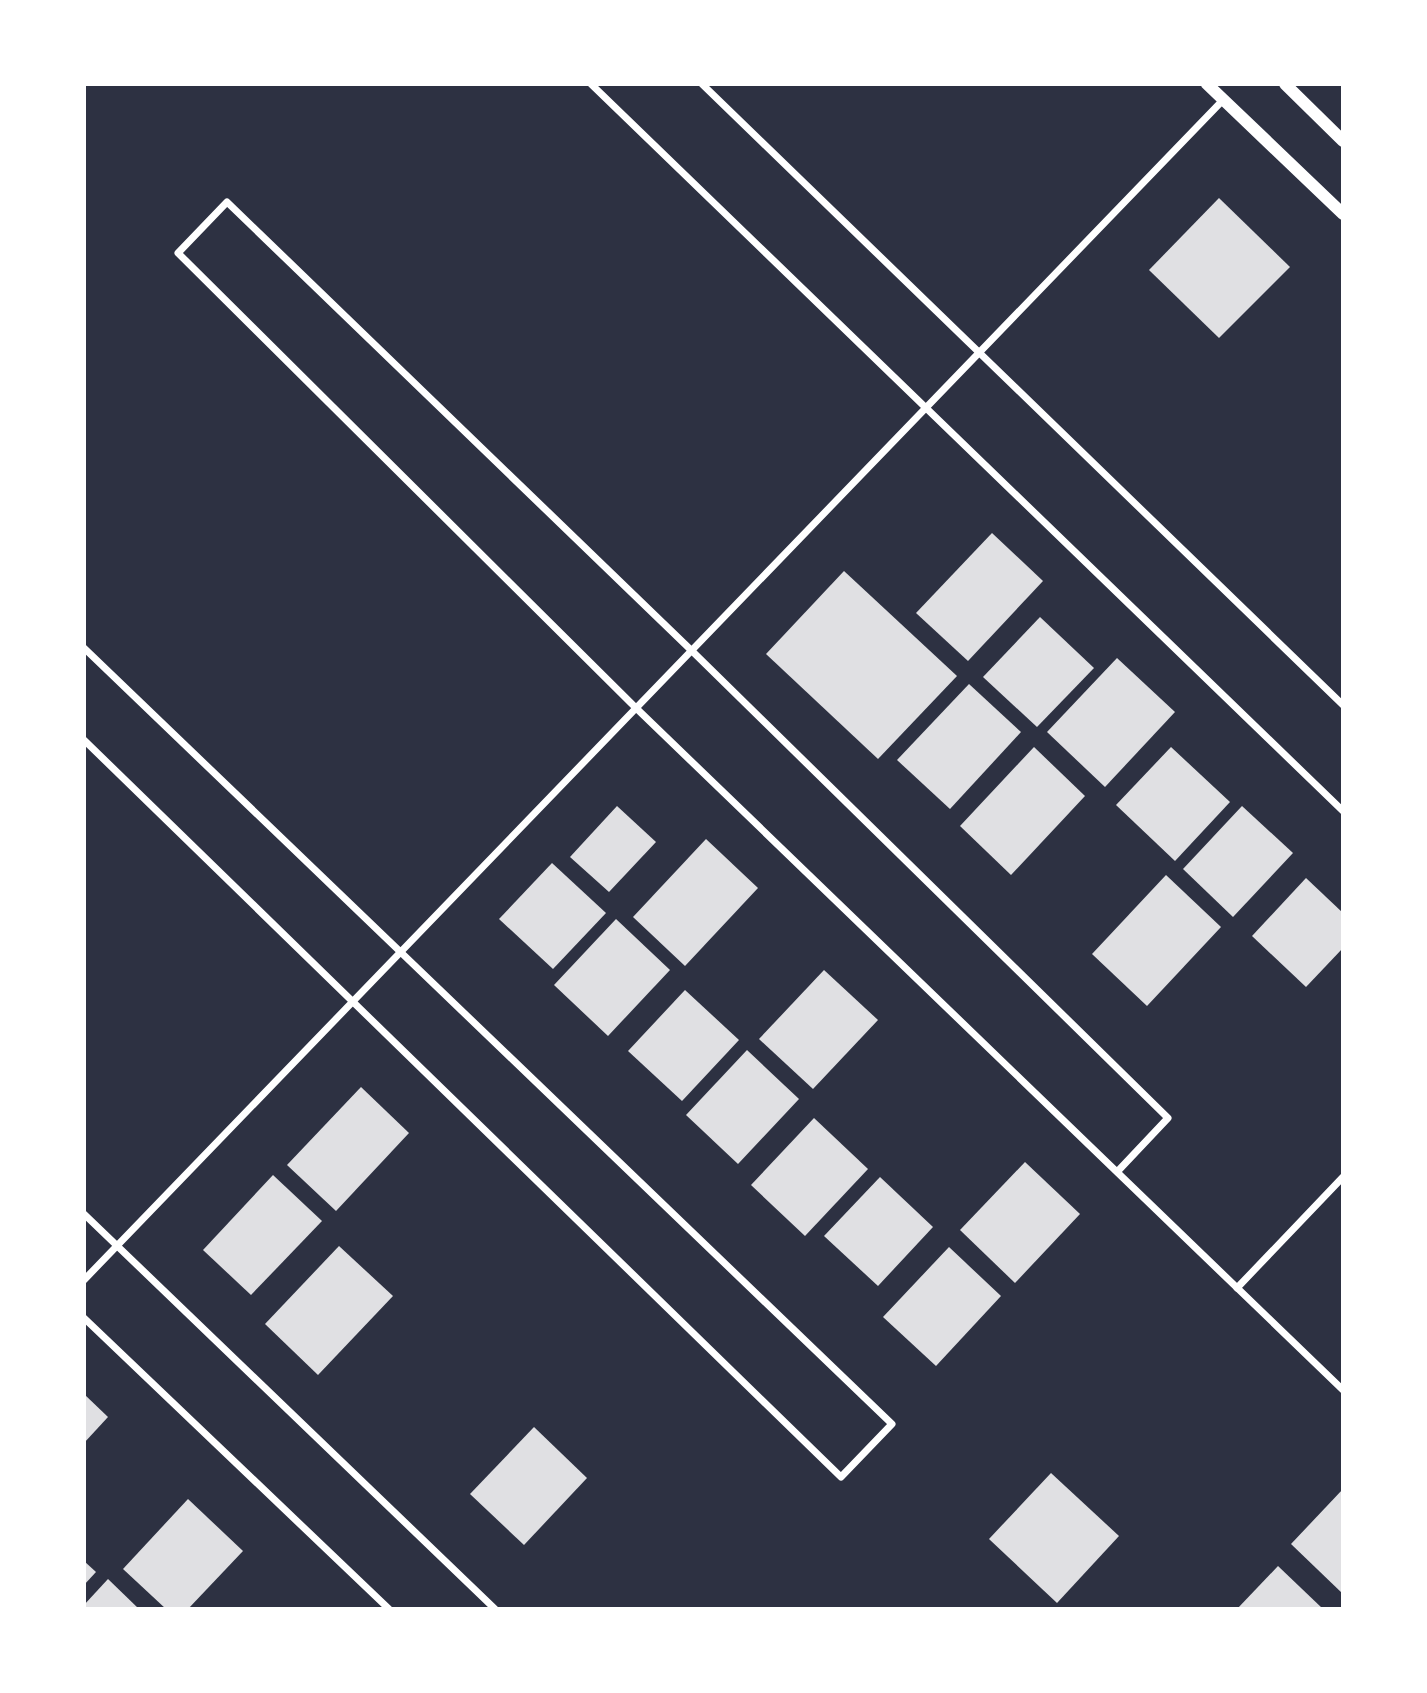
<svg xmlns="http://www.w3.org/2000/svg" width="1427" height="1693" font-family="'Asap Condensed',sans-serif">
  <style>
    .building { fill: #e0e0e3 }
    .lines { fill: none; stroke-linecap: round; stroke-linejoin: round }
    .minor { stroke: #fff; stroke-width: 7 }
    .tertiary { stroke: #fff; stroke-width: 12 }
  </style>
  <rect width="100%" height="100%" fill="#2d3142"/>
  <!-- building -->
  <g class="building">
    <polygon points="1219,198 1290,267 1219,338 1149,270"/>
    <polygon points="992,533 1043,581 968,661 916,613"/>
    <polygon points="844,571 957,676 878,759 766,654"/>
    <polygon points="1040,617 1094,668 1037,727 983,677"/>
    <polygon points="1117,658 1175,712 1105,787 1047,732"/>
    <polygon points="969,684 1021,732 950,809 897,760"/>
    <polygon points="1034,747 1085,796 1011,875 960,826"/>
    <polygon points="1171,747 1230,802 1175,861 1116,805"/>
    <polygon points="617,806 656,842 609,892 570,857"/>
    <polygon points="1242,806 1293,853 1233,917 1183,869"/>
    <polygon points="706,839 758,888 685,966 633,917"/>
    <polygon points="552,863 606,913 553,969 499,919"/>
    <polygon points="1166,875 1221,927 1147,1006 1092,954"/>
    <polygon points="1306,878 1343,913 1343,948 1306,987 1252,936"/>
    <polygon points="616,919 670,970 608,1036 554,985"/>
    <polygon points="824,970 878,1020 813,1089 759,1039"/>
    <polygon points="685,990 739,1040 682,1101 628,1051"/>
    <polygon points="747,1050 799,1099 738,1164 686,1115"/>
    <polygon points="361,1087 409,1133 336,1211 287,1165"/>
    <polygon points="814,1118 868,1169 805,1236 751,1185"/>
    <polygon points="1025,1162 1080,1214 1015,1283 960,1230"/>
    <polygon points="273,1175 322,1221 251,1295 203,1250"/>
    <polygon points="880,1177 933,1227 878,1286 824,1236"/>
    <polygon points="339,1246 393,1296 318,1375 265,1324"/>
    <polygon points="949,1247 1001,1296 936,1366 883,1317"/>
    <polygon points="84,1394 108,1417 84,1443"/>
    <polygon points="534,1427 587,1478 524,1545 470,1494"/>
    <polygon points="1051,1473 1119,1536 1057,1603 989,1539"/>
    <polygon points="1343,1489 1343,1594 1291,1544"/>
    <polygon points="188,1499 243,1551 188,1609 166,1609 123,1569"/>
    <polygon points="84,1561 96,1572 84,1585"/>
    <polygon points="1278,1566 1323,1609 1237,1609"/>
    <polygon points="108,1579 139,1609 84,1609 84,1605"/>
  </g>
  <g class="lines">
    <!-- minor -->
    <g class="minor">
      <polyline points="591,84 1343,811"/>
      <polyline points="702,84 1343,705"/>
      <polyline points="84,648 892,1424 841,1477 84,740"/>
      <polyline points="1117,1172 1168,1118 691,650 227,202 178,253 636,708 1343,1390"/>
      <polyline points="84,1214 495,1609"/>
      <polyline points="84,1280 1224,99"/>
      <polyline points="1237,1288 1343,1177"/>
      <polyline points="84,1318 389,1609"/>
    </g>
    <!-- tertiary -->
    <g class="tertiary">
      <polyline points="1207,84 1343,214"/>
      <polyline points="1285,84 1343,141"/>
    </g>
  </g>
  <!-- border -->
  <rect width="1427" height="1693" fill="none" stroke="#ffffff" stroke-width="172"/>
</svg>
